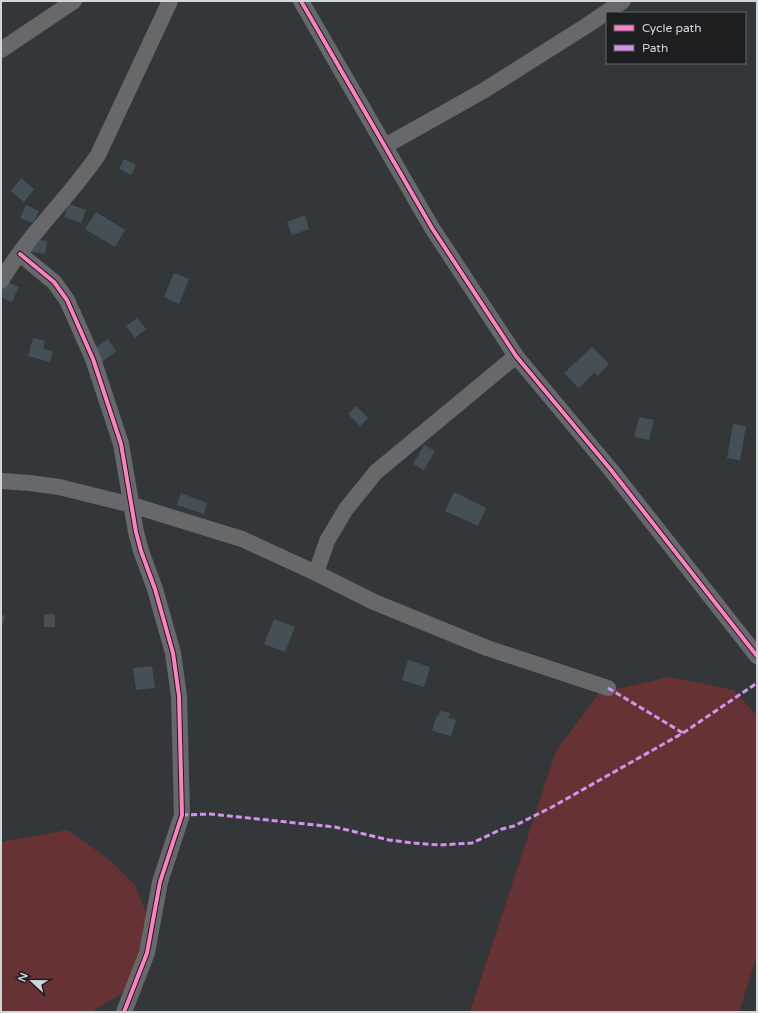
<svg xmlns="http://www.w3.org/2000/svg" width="758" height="1013" font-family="'Varela Round',sans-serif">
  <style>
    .green { fill: #673233 }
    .building { fill: #454f56 }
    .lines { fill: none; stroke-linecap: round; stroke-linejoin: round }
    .street { stroke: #676869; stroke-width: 16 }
    .quiet { stroke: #d193ec; stroke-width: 3; stroke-dasharray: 6 3; stroke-linecap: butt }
    .cycleway-casing { stroke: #1c1e20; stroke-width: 6 }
    .cycleway { stroke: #ff80c0; stroke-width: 4 }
  </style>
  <rect width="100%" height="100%" fill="#343739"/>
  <!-- green -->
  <g class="green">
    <polygon points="670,677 734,690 757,716 757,955 739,1012 470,1012 556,751 599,693"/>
    <polygon points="68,830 112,862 135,885 149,920 128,990 91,1012 1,1012 1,842"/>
  </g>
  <!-- building -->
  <g class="building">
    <polygon points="124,159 136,165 131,175 119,169"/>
    <polygon points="21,178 34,189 24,202 11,191"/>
    <polygon points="69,204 86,210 81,223 64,217"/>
    <polygon points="26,205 39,211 33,223 20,218"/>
    <polygon points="96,212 125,230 115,247 85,229"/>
    <polygon points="305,215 309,229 292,235 287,222"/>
    <polygon points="33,239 47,241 45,254 31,252"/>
    <polygon points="174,273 189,279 179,304 164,297"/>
    <polygon points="5,281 19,287 12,302 1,297 1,289"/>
    <polygon points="137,318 146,329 135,338 126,326"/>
    <polygon points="33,338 45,341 43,349 53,351 50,362 28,356"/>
    <polygon points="108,339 116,351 102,362 93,350"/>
    <polygon points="592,347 609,364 597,376 595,372 579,388 564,373"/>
    <polygon points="356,406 368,418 360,426 348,414"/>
    <polygon points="639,417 654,420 649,440 634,437"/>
    <polygon points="733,424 746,426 740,460 727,458"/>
    <polygon points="424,445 435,451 424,470 413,464"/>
    <polygon points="454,492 486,508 478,526 445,511"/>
    <polygon points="181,493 207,503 204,514 177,505"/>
    <polygon points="1,614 5,616 3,624 1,624"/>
    <rect x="44" y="614" width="11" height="13"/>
    <polygon points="274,619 295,627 285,652 264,644"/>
    <polygon points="408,660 430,667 424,687 402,680"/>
    <polygon points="152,666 155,688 136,690 133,668"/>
    <polygon points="440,711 450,713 448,718 456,720 451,736 432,731 437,715 439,716"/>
  </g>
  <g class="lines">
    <!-- street -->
    <g class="street">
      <polyline points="301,1 432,228 516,356 611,470 757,656"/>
      <polyline points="1,50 74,1"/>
      <polyline points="385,146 483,91 586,26 623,1"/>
      <polyline points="20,254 54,282 67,300 93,359 121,444 136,532 141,551 155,589 173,653 179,696 182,815 160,882 147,953 124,1012"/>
      <path d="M 1,281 C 28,235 68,199 98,155 L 170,1"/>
      <polyline points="1,481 30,483 59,487 132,505 242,539 316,573 374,602 487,648 608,688"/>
      <polyline points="316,573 327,541 346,509 376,472 516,356"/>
    </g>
    <!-- quiet -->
    <g class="quiet">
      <polyline points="608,688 683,733"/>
      <polyline points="182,815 210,814 335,827 389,840 413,843 440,845 472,843 502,829 514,826 552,807 683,733 757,683"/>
    </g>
    <defs>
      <g id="cycleway">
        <polyline points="301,1 432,228 516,356 611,470 757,656"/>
        <polyline points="20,254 54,282 67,300 93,359 121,444 136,532 141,551 155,589 173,653 179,696 182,815 160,882 147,953 124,1012"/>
      </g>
    </defs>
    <!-- cycleway casing -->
    <use href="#cycleway" class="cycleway-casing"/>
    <!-- cycleway -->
    <use href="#cycleway" class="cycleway"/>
  </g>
  <!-- border -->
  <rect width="758" height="1013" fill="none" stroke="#d2d6d8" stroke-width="4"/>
  <!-- legend -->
  <rect x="606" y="12" width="140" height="52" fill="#1c1e20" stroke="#65686a"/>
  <rect x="614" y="25" width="20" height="6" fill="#ff80c0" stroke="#65686a"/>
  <text x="642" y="32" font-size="12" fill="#d2d6d8">Cycle path</text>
  <rect x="614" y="45" width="20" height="6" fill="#d193ec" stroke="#65686a"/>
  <text x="642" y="52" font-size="12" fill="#d2d6d8">Path</text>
  <!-- north arrow -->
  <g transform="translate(32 981) rotate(292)" stroke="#1c1e20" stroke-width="3" paint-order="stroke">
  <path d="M0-3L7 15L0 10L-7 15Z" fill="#d2d6d8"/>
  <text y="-6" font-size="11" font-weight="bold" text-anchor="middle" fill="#d2d6d8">N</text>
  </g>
</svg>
